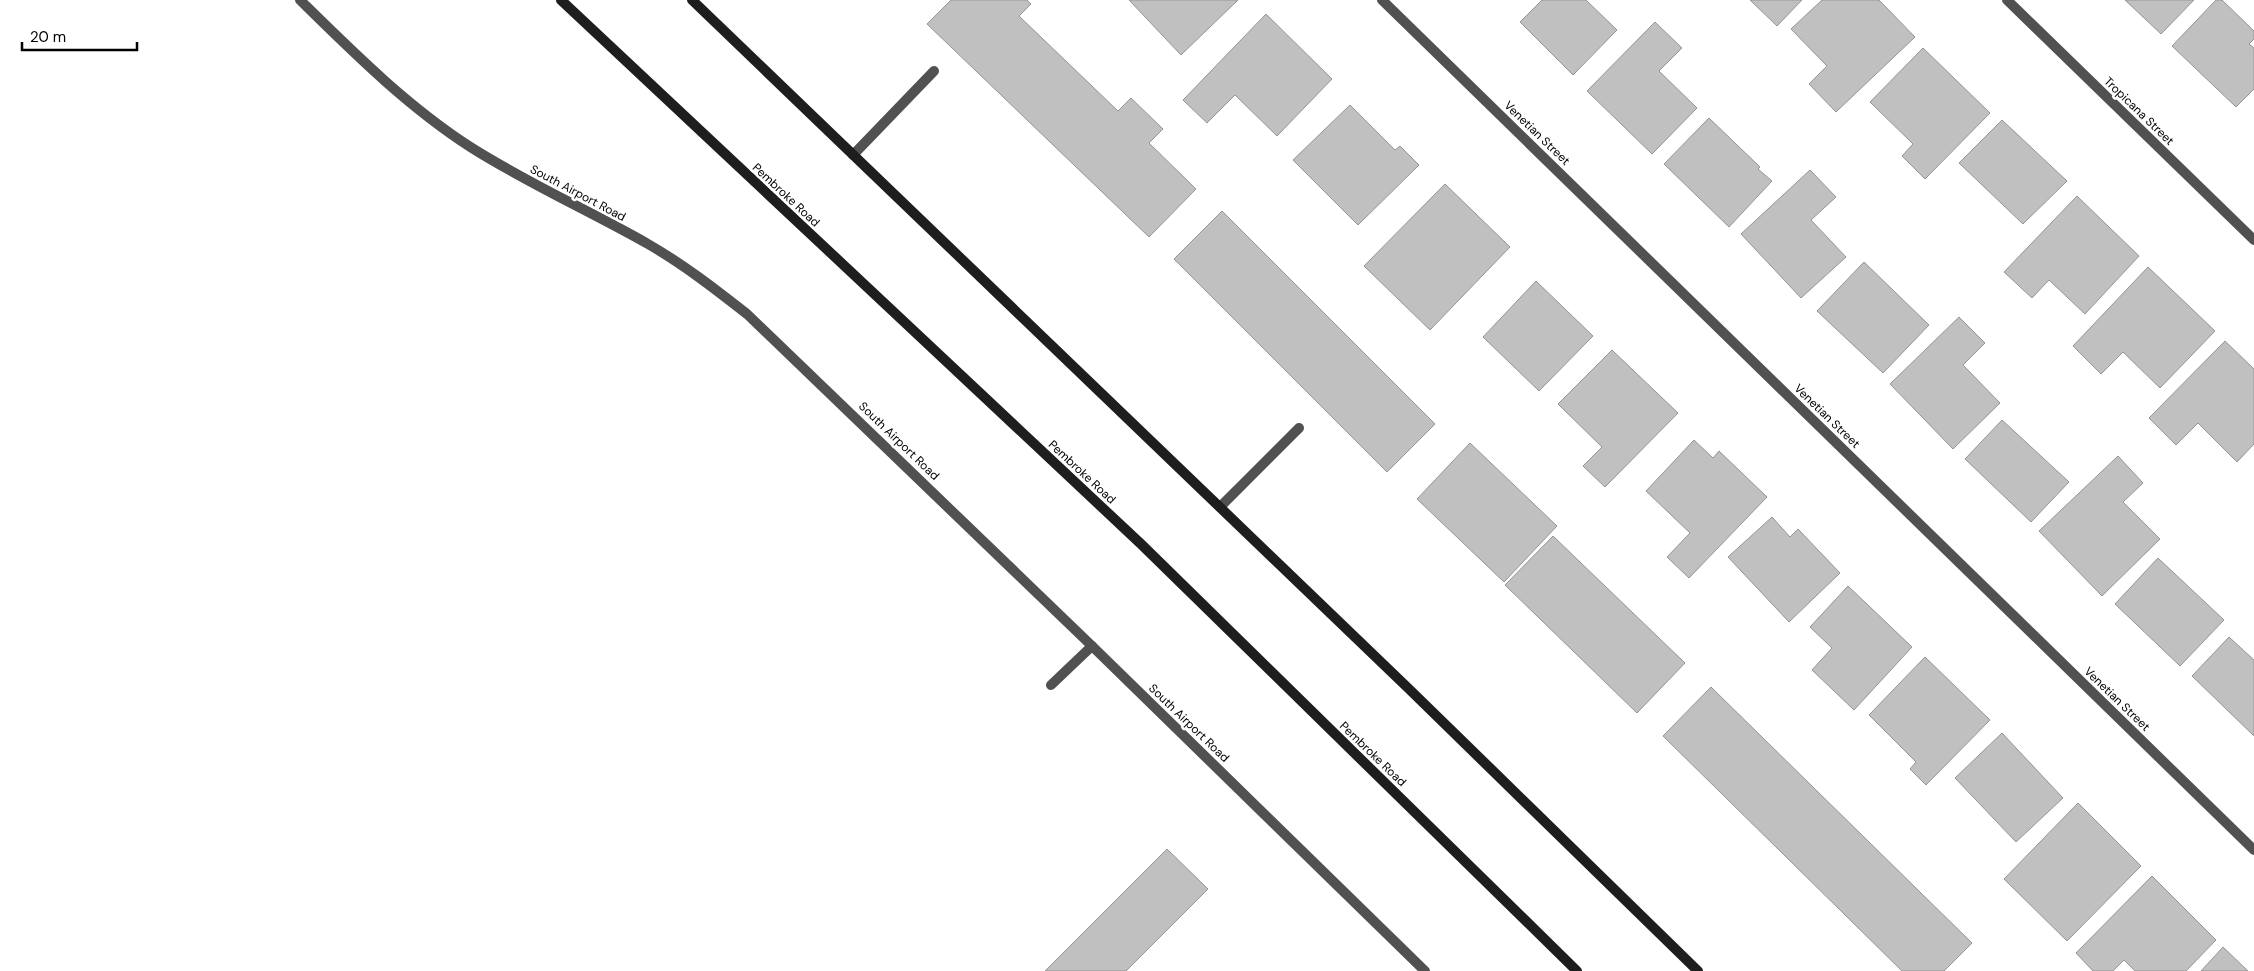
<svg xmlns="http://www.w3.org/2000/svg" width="2254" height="971" font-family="'DM Sans',sans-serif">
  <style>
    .building { fill: #c0c0c0; stroke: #959595 }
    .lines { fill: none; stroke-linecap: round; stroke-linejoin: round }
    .service { stroke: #515151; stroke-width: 10 }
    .minor { stroke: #515151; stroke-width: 10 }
    .secondary { stroke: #1e1e1e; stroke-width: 10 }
    .labels { text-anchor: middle; stroke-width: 5; stroke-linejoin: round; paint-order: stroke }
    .street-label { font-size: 12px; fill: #000; stroke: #fff }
  </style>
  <rect width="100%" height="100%" fill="#fff"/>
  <!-- building -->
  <g class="building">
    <polygon points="951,0 1027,0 1031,4 1019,16 1118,111 1131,98 1163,129 1149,143 1196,189 1149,237 927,24"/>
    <polygon points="1129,0 1238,0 1181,55"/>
    <polygon points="1542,0 1586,0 1617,30 1573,75 1520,22"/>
    <polygon points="1750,0 1802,0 1777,26"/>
    <polygon points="1822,0 1879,0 1915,37 1836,112 1809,84 1827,66 1791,29"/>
    <polygon points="2125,0 2194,0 2161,34"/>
    <polygon points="2216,0 2222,0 2254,31 2254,39 2249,44 2254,48 2254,89 2236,107 2172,46"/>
    <polygon points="1266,14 1332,79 1277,136 1235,95 1207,123 1183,100"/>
    <polygon points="1655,22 1682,48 1659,71 1697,108 1652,154 1587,91"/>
    <polygon points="1923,48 1990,113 1925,179 1902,156 1913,144 1870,102"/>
    <polygon points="1350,105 1395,150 1400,146 1419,165 1358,225 1293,160"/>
    <polygon points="1709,118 1760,167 1758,169 1772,181 1729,227 1664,164"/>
    <polygon points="2002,120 2067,181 2023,224 1959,163"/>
    <polygon points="1810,170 1836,197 1811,220 1846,257 1801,298 1741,234"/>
    <polygon points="1445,184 1510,247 1430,330 1364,266"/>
    <polygon points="2077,196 2139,256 2085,314 2049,280 2032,298 2004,272"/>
    <polygon points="1222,211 1435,424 1387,472 1174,259"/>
    <polygon points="1864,262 1929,325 1883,373 1817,311"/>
    <polygon points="2148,267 2215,331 2160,388 2123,352 2101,374 2073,346"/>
    <polygon points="1536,281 1593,336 1539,391 1483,337"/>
    <polygon points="1959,317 1985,343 1963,365 2000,403 1953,449 1890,384"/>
    <polygon points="2225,341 2254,369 2254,444 2237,462 2198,423 2176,445 2149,418"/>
    <polygon points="1612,350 1678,413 1605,487 1583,466 1602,447 1558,404"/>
    <polygon points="2002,420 2069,482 2031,522 1965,459"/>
    <polygon points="1694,440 1713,458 1719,451 1767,497 1689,578 1667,557 1690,533 1646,491"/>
    <polygon points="1470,443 1557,526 1504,582 1417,499"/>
    <polygon points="2118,456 2143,483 2123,502 2160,539 2102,596 2039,531"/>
    <polygon points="1772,517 1790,537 1798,529 1840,573 1789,622 1728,557"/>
    <polygon points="1553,536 1685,663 1637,713 1505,585"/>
    <polygon points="2158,558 2224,620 2180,666 2115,604"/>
    <polygon points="1848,586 1912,647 1854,710 1812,670 1832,648 1810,627"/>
    <polygon points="2229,637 2254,660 2254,736 2192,676"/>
    <polygon points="1925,657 1990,720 1926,785 1910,769 1916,762 1869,715"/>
    <polygon points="1711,687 1972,943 1944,971 1902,971 1663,736"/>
    <polygon points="2002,733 2063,798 2016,842 1955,778"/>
    <polygon points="2078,803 2141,866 2067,941 2004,879"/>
    <polygon points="1167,849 1208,889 1126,971 1045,971"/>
    <polygon points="2152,876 2216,940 2186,971 2135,971 2124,960 2113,971 2093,971 2076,953"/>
    <polygon points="2223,947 2248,971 2201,971"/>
  </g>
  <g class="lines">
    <!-- service -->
    <g class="service">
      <polyline points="853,155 934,71"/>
      <polyline points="1220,507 1299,428"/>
    </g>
    <!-- minor -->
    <g class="minor">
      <path d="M 300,0 C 354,53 408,107 472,148 C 529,184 590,211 648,244 C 683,264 715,289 747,314 L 1092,646 L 1425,971"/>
      <polyline points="1382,0 2254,850"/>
      <polyline points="2007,0 2254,240"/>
      <polyline points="1051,685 1092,646"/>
    </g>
    <!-- secondary -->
    <g class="secondary">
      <polyline points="561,0 1141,544 1577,971"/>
      <polyline points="692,0 1408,688 1698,971"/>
    </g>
  </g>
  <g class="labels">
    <!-- street labels -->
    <g class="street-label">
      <text transform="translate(2139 111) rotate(44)" y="4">Tropicana Street</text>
      <text transform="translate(1537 133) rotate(44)" y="4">Venetian Street</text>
      <text transform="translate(578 193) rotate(28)" y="4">South Airport Road</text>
      <text transform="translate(786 195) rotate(43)" y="4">Pembroke Road</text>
      <text transform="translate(1827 416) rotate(44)" y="4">Venetian Street</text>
      <text transform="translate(899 441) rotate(44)" y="4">South Airport Road</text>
      <text transform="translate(1082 472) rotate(43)" y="4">Pembroke Road</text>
      <text transform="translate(2117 699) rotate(44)" y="4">Venetian Street</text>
      <text transform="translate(1189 723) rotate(44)" y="4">South Airport Road</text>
      <text transform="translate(1373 754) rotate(44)" y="4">Pembroke Road</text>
    </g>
  </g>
  <!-- scale -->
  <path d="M22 42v8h115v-8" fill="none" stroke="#000000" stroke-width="2.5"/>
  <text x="30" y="42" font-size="15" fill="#000000" stroke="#ffffff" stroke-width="4" paint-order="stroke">20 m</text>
</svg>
